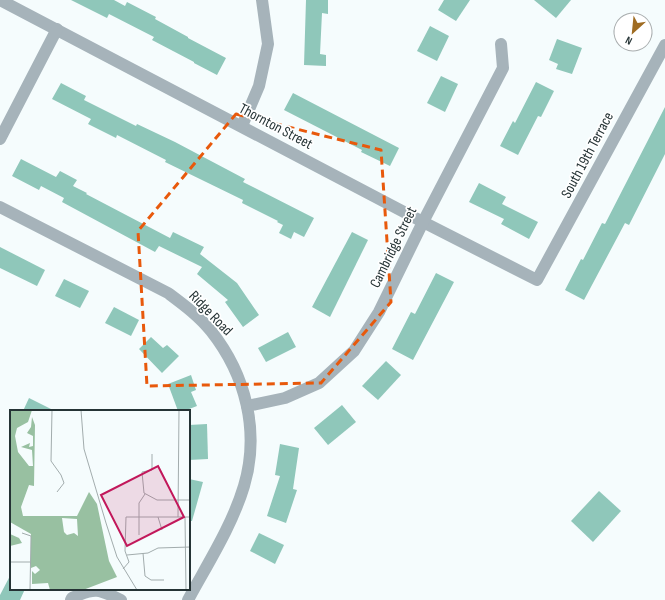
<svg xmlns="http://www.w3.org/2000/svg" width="665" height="600" font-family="'Sofia Sans Condensed',sans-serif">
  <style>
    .building { fill: #8fc7ba }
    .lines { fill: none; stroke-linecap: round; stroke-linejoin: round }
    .minor { stroke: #a6b3ba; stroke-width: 12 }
    .marked { fill: none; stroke: #e8590c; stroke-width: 3; stroke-dasharray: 8 5; stroke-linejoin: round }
    .labels { text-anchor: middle; stroke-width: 3.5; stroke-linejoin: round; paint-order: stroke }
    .street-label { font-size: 15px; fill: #253335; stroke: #fff }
    .inset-road { fill: none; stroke: #a2acad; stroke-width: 1 }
    .view { fill: #c2185b; fill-opacity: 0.15; stroke: #c2185b; stroke-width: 2 }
    .inset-edge { fill: none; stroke: #253335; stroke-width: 2 }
  </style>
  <rect width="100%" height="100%" fill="#f5fcfd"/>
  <!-- building -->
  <g class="building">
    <polygon points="71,0 114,0 125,6 127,2 156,17 155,19 188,37 188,38 226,58 217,75 194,63 194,62 152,40 154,37 109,14 107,18"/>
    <polygon points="306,0 328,0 328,14 322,13 320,54 326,55 326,66 304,65"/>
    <polygon points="444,0 470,0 456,21 438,10"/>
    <polygon points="534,0 571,0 556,18"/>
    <polygon points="430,26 449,36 437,61 417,51"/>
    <polygon points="557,39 582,48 572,74 556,69 558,64 549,60"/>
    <polygon points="441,76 458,84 445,112 427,103"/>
    <polygon points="536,82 554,91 541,117 538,116 518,155 500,146 513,121 515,123"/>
    <polygon points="61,83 86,96 84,100 136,126 137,124 175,142 245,179 243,182 314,218 304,237 294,232 291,239 279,233 283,225 277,222 278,221 242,203 243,200 165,162 166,160 117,135 116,138 88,124 91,119 52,99"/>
    <polygon points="293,93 399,148 390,166 361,152 362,150 284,110"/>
    <polygon points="665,107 665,154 629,225 625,223 584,300 565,290 581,259 583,260 602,223 605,224"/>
    <polygon points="21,159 56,177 60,171 77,180 73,186 87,193 86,194 170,238 173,232 204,247 200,254 237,283 259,315 243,327 225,302 228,300 197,274 202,267 159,246 155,252 62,202 64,198 41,186 39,190 12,176"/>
    <polygon points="479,183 506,197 502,204 538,222 529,239 501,224 504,219 469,202"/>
    <polygon points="352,232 368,240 330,317 312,307"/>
    <polygon points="0,247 45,270 37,286 0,268"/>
    <polygon points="436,273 454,282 413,360 392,349 411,312 415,314"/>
    <polygon points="64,279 89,291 80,308 55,296"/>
    <polygon points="114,307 139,320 131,336 105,323"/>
    <polygon points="288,332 296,347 266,362 258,348"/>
    <polygon points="151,337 163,348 167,345 179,356 162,373 139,349"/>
    <polygon points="386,361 401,375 378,400 362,386"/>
    <polygon points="191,375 196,390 191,392 197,406 184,411 178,411 168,384"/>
    <polygon points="29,398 55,411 23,411"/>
    <polygon points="342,405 356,422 328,445 314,428"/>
    <polygon points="207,424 208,459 189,460 189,425"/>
    <polygon points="280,444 299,448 293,489 297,490 286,523 267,516 280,476 275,475"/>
    <polygon points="189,479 203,482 192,521 189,521"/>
    <polygon points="599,491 621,511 593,542 571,521"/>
    <polygon points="259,533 284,545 275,564 250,551"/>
    <polygon points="11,574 11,589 25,589 20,600 0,600 0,595"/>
  </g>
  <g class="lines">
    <!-- minor -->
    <g class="minor">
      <polyline points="0,0 423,222 537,280 665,45"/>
      <polyline points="242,126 259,86 268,44 262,0"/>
      <polyline points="0,139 57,29"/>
      <path d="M 0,207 L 168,293 C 184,305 199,316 211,331 C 246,375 260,432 244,486 C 232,526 208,563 188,600"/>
      <polyline points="247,406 285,398 319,383 354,351 379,312 423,222 503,68 501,44"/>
      <path d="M 71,600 L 72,598 C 95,587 99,589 121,600"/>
    </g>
  </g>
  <!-- marked area -->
  <path class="marked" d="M 236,114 L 381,150 L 391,302 L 321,383 L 147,386 L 138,231 Z"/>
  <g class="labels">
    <!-- street labels -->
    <g class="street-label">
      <text transform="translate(276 126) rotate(28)" y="5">Thornton Street</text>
      <text transform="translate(587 155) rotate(-62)" y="5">South 19th Terrace</text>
      <text transform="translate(393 247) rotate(-64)" y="5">Cambridge Street</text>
      <text transform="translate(211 313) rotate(46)" y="5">Ridge Road</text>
    </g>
  </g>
  <!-- overview -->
  <g transform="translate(10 410)">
    <rect width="180" height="180" fill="#f5fcfd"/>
    <path d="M 0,0 L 22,0 L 18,12 L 7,18 L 5,26 L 8,42 L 19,56 L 23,56 L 22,40 L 11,37 L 20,33 L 19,37 L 23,36 L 23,26 L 17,23 L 21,17 L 22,7 L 25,15 L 24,76 L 19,75 L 11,97 L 13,106 L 67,106 L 79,82 L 87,94 L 99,151 L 107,167 L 73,180 L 40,180 L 38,173 L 22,174 L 22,161 L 25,164 L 30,160 L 26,156 L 21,158 L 21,124 L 0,112 ZM 52,108 L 67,109 L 68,126 L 64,123 L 57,125 L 54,122 ZM 0,124 L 9,128 L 12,133 L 0,136 Z" fill="#98c0a1" fill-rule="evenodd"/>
    <path class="inset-road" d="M 42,0 L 41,51 L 51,65 L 54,73 L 47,82M 71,0 L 74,39 L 96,113 L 107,147 L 127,180M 111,0 L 153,0M 142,44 L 142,60 L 132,62 L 134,83 L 147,90 L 180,90M 148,107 L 152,120M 168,107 L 169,0M 175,107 L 176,180M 12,123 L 21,126 L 20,180M 129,125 L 129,93 L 135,84M 133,143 L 135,166 L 141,170 L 154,170M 117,145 L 138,143 L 148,138 L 180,137M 0,152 L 20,152M 113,159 L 119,152 L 115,141 L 116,107 L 180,107"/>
    <path class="view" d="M 148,56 L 174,107 L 117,136 L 91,85 Z"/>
    <rect width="180" height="180" class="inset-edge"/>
  </g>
  <!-- north arrow -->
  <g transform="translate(633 32) rotate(207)"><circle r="19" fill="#ffffff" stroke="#a8adae"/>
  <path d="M0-3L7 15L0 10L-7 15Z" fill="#9f6c22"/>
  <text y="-6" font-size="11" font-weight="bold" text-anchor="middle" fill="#253335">N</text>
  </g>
</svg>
